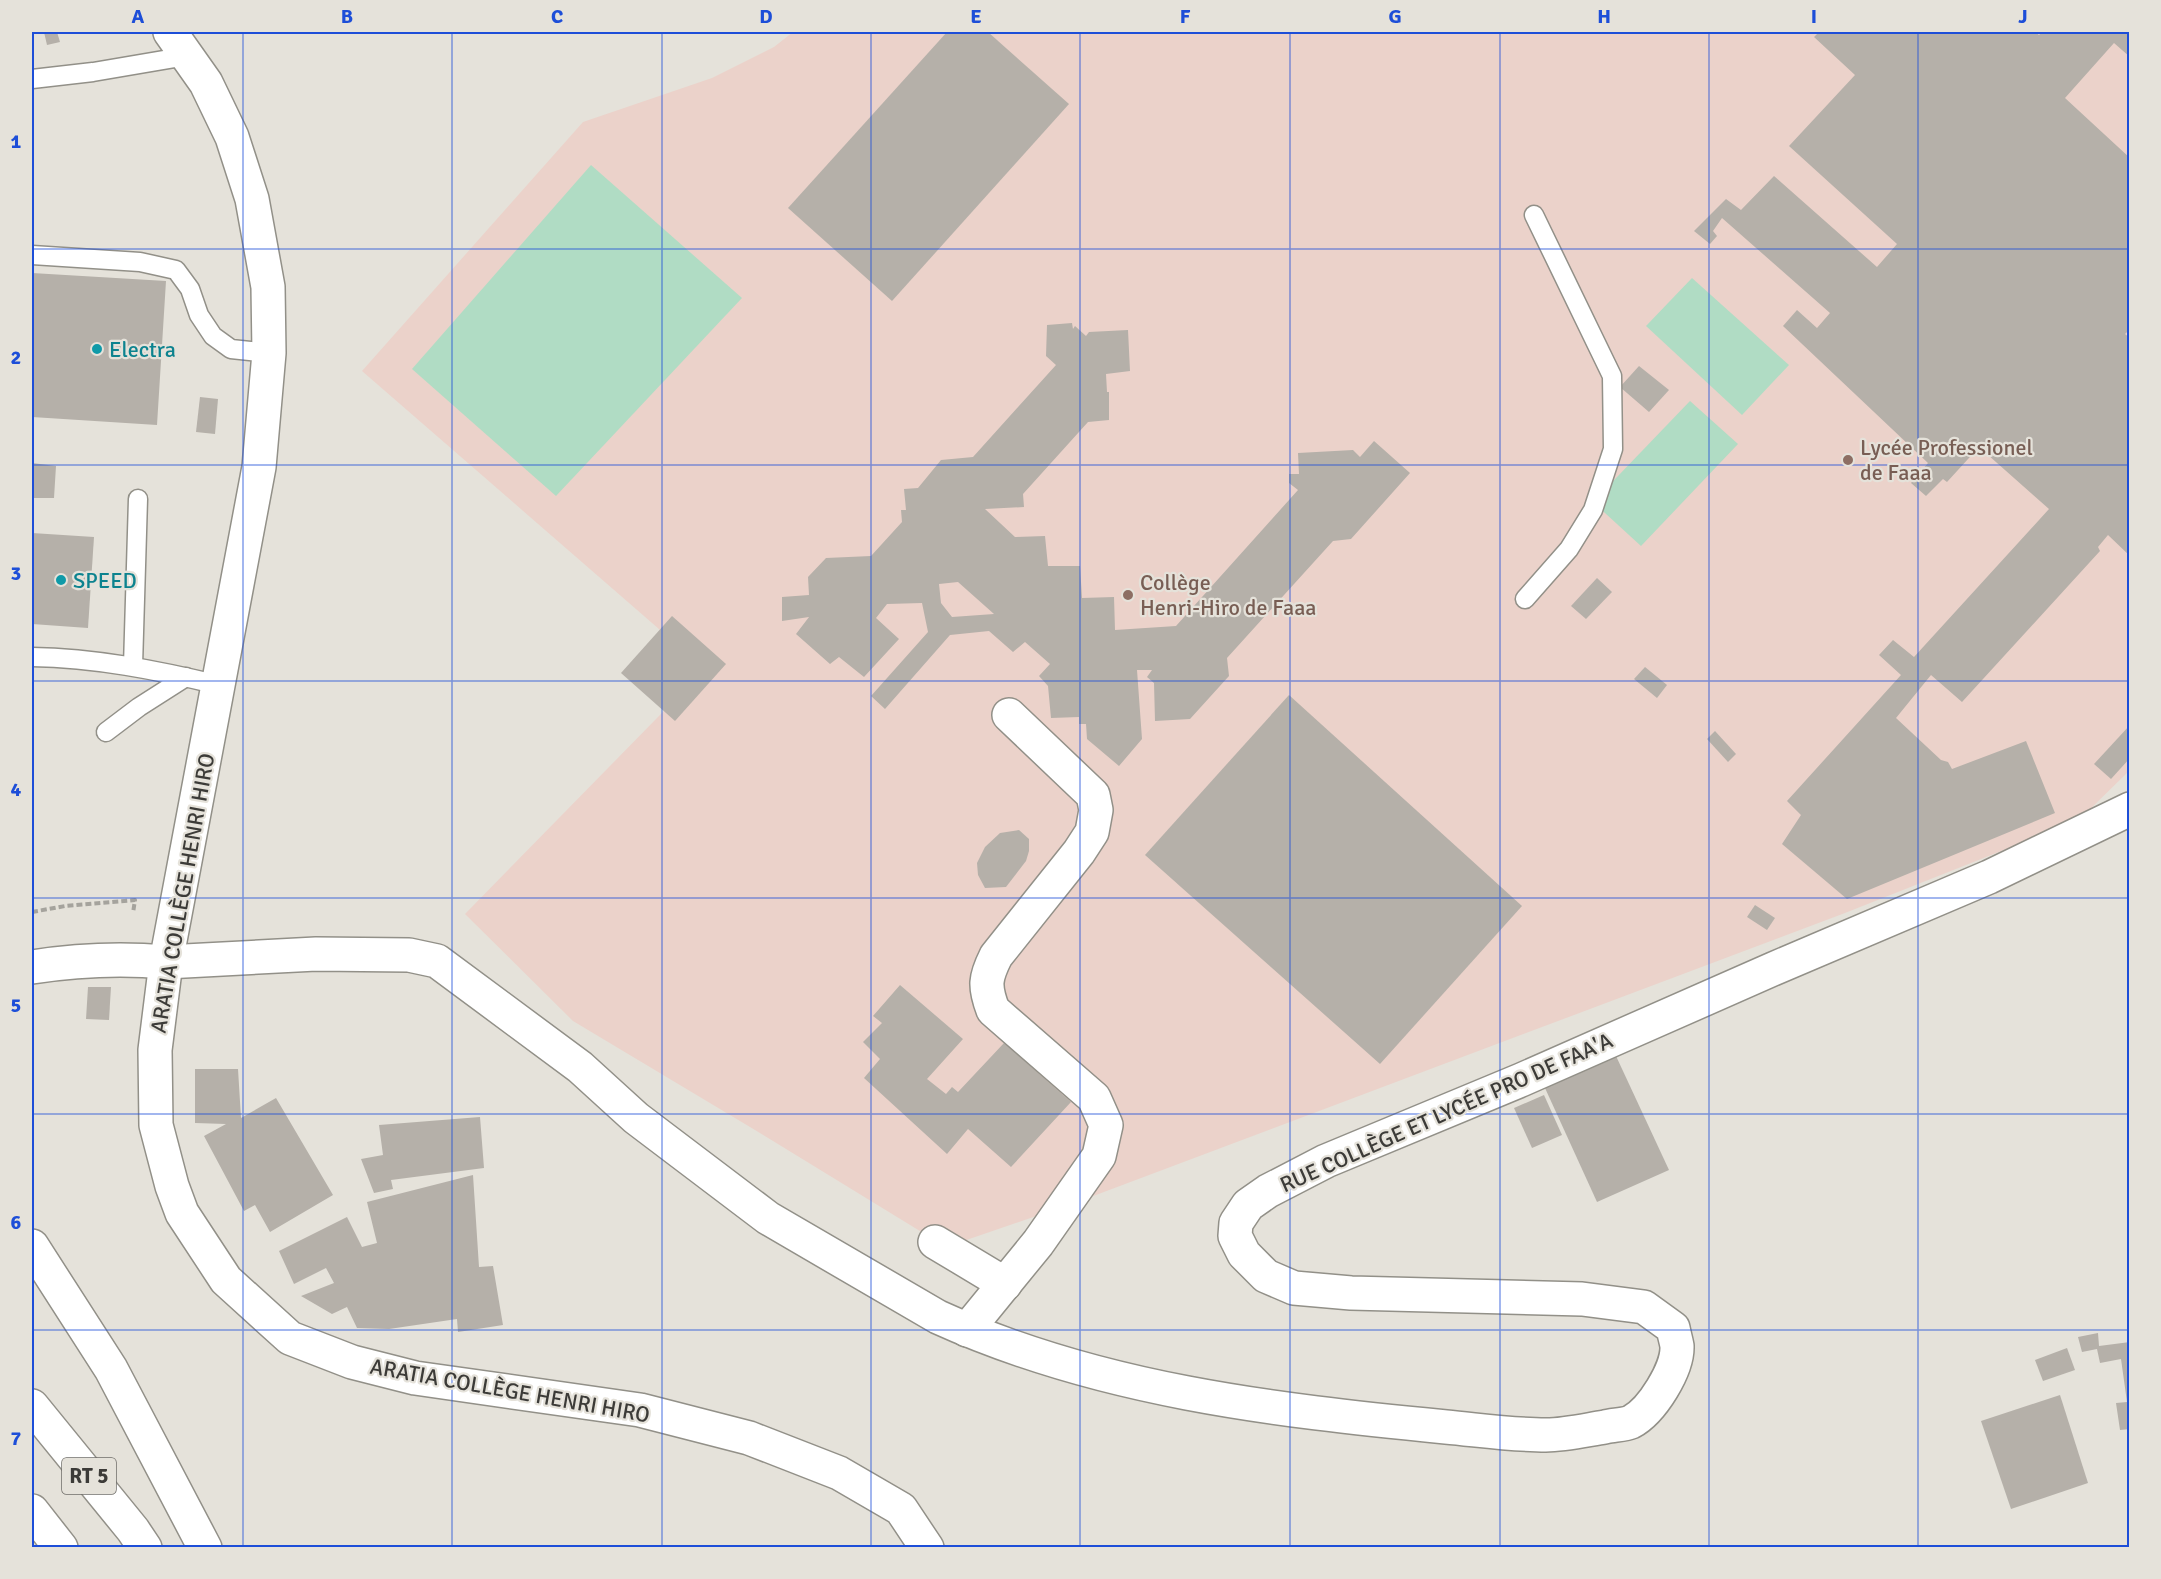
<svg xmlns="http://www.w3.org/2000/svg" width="2161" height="1579" font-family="Signika,sans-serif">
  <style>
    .education { fill: #ebd2ca }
    .green { fill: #b0dcc4 }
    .building { fill: #b5b0a9; fill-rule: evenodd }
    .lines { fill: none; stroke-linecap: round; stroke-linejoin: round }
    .service-casing { stroke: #929088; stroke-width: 21 }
    .minor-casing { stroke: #929088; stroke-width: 36 }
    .trunk-casing { stroke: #929088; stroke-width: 36 }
    .path { stroke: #a5a39d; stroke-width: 4; stroke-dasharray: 6 3; stroke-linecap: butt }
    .service { stroke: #fff; stroke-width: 18 }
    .minor { stroke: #fff; stroke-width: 33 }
    .trunk { stroke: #fff; stroke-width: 33 }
    .grid { fill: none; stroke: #1d4ed8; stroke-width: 1.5; stroke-opacity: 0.55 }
    .culture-dot { fill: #0f9aa8; stroke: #e5e2da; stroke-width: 2 }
    .education-dot { fill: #8d6e63; stroke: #e5e2da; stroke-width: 2 }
    .labels { text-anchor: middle; stroke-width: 4.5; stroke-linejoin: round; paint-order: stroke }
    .shield { fill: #e5e2da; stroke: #6f6d69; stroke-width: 1.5 }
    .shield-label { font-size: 21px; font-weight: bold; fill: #3c3b38 }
    .culture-label { font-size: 22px; fill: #0d838f; stroke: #e5e2da; text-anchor: start }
    .education-label { font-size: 22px; fill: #785e54; stroke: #e5e2da; text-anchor: start }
    .street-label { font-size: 22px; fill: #3c3b38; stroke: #e5e2da }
    .neatline { fill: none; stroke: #1d4ed8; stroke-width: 2 }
    .grid-label { font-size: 20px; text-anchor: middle; font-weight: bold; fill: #1d4ed8 }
  </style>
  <rect width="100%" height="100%" fill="#e5e2da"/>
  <!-- education -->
  <polygon class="education" points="793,32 2129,32 2129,771 2079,820 1845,913 1080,1201 946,1247 755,1130 573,1021 465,914 705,669 362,371 583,122 712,78 774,47"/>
  <!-- green -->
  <g class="green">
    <polygon points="591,165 742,298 556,496 412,369"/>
    <polygon points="1692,278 1789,365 1742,415 1646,326"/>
    <polygon points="1690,401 1738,444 1641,546 1593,502"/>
  </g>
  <!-- building -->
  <g class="building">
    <polygon points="44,32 57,32 60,42 47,45"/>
    <polygon points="947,32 988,32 1069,104 892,301 788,208"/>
    <polygon points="1819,32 2035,32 2039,35 2042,32 2130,32 2130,57 2114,43 2065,98 2130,158 2130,329 2125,334 2130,338 2130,445 2127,448 2130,450 2130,556 2108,535 2098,547 2100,551 1962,702 1931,675 1896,718 1941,760 1948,762 1952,769 2026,741 2055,813 1847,899 1782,844 1801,815 1787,801 1901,675 1879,655 1893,640 1914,657 2049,509 1979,447 1947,482 1943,479 1926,496 1911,483 1928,463 1783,326 1797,310 1817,328 1830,313 1722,218 1713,231 1717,236 1710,244 1694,231 1726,199 1741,210 1774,176 1877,267 1897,244 1789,146 1855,75 1814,37"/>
    <polygon points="32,273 166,281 157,425 32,417"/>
    <path d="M 1072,323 L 1073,329 L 1075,326 L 1086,336 L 1089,332 L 1128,330 L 1130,371 L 1106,374 L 1107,392 L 1109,392 L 1109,420 L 1088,422 L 1023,494 L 1024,507 L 985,509 L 1015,537 L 1045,536 L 1048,566 L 1080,566 L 1082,598 L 1114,597 L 1115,630 L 1176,626 L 1298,490 L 1289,483 L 1289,474 L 1299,474 L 1298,453 L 1353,450 L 1360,457 L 1374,441 L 1410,473 L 1351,539 L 1333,541 L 1227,658 L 1229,676 L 1190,719 L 1155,721 L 1154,683 L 1147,677 L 1152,670 L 1137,670 L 1142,739 L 1119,766 L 1087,739 L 1086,724 L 1079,724 L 1079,717 L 1051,718 L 1048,686 L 1039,676 L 1050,664 L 1025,642 L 1013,652 L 989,631 L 950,635 L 885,709 L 871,696 L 928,632 L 922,603 L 887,604 L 876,618 L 899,639 L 864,677 L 839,657 L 830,664 L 796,634 L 809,617 L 782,621 L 782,597 L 809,595 L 808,577 L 826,558 L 871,556 L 902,522 L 901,510 L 906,510 L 904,489 L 918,488 L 941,460 L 973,457 L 1056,365 L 1046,356 L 1047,325 ZM 958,582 L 994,614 L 952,617 L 941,603 L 939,584 Z"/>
    <polygon points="1639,366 1669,390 1649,412 1620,387"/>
    <polygon points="200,397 218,399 215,434 196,432"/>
    <polygon points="32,463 56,466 54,498 32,498"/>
    <polygon points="32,533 94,537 88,628 32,624"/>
    <polygon points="1597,578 1612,592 1586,619 1571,606"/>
    <polygon points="672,616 726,664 675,721 621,673"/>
    <polygon points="1645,667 1667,685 1657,698 1634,679"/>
    <polygon points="1289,695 1522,906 1380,1064 1145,855"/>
    <polygon points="2130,725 2130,758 2111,779 2094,764"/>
    <polygon points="1715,731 1736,754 1728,762 1707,739"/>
    <polygon points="1019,830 1029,839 1029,851 1026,861 1006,887 985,888 978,875 977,863 985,847 1000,833"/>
    <polygon points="1755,905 1775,918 1767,930 1747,917"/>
    <polygon points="900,985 963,1039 927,1079 946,1094 952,1087 958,1092 1004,1043 1071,1102 1011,1167 968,1129 947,1154 864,1078 880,1059 863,1042 882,1023 873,1016"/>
    <polygon points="88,987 111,987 109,1020 86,1019"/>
    <polygon points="1616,1056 1669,1170 1597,1202 1545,1088"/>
    <polygon points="195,1069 238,1069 241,1118 276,1098 333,1195 270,1232 255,1205 244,1211 204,1136 226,1124 195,1123"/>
    <polygon points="1544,1095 1562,1135 1532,1148 1514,1108"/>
    <polygon points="480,1117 484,1168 391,1180 393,1189 374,1193 361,1159 383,1155 379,1125"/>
    <polygon points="473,1175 479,1267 493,1266 503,1325 458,1332 457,1319 389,1329 357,1328 347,1307 332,1314 301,1296 334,1283 326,1268 294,1284 279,1251 347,1217 362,1247 377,1243 367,1202"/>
    <polygon points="2098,1333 2099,1346 2130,1342 2130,1429 2120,1430 2116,1403 2127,1402 2121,1359 2100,1363 2097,1349 2082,1352 2078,1337"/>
    <polygon points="2067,1348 2075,1370 2043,1381 2035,1360"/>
    <polygon points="2060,1395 2088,1483 2011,1509 1981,1421"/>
  </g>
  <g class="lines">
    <defs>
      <g id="service">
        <polyline points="32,79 93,72 187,56"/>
        <polyline points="32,255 140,262 176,270 190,289 199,315 213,336 231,349 269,353"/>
        <polyline points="1525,599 1569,549 1593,510 1613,449 1612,376 1534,215"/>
        <path d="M 32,657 C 95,658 157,670 219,685"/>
        <polyline points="133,666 138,499"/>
        <polyline points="106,732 139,707 186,677"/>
      </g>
      <g id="minor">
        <polyline points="170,32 206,83 232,137 252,199 268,287 269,353 259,467 166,962 155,1050 156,1125 172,1186 182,1213 226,1280 290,1338 352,1362 415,1378 640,1410 749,1438 839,1473 901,1509 927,1548"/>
        <path d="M 166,962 L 316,954 L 409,955 L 437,961 L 580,1067 L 636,1118 L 768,1218 L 938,1317 C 1099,1390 1272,1410 1446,1427 C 1479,1430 1513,1435 1546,1435 C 1565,1435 1586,1430 1605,1427 C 1612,1425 1624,1425 1631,1422 C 1652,1411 1678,1369 1677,1346 C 1676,1340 1674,1334 1673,1328 L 1644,1307 L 1582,1299 L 1351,1293 L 1294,1288 L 1266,1276 L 1244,1254 L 1235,1236 L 1236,1223 L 1248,1205 L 1268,1191 L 1326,1161 L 1521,1080 L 1773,969 L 1989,877 L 2130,809"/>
        <polyline points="935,1242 1005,1284"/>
        <path d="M 967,1330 L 1038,1243 L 1099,1156 L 1106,1125 L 1094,1098 L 993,1010 C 984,986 985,978 996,956 L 1079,852 L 1092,832 L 1096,810 L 1093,795 L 1009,715"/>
      </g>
      <g id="trunk">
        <path d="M 32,967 C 77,960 120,958 166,962"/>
        <polyline points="32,1246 111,1369 205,1548"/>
        <polyline points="32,1406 133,1530 145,1548"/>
        <polyline points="32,1511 61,1548"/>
      </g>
    </defs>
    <!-- service casing -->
    <use href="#service" class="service-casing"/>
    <!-- minor casing -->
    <use href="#minor" class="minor-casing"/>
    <!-- trunk casing -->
    <use href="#trunk" class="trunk-casing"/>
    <!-- path -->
    <polyline class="path" points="32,912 65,906 135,900 133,913"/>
    <!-- service -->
    <use href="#service" class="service"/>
    <!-- minor -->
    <use href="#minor" class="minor"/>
    <!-- trunk -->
    <use href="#trunk" class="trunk"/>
  </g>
  <!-- grid -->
  <path class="grid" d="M 243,32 L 243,1548M 452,32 L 452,1548M 662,32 L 662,1548M 871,32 L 871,1548M 1080,32 L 1080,1548M 1290,32 L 1290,1548M 1500,32 L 1500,1548M 1709,32 L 1709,1548M 1918,32 L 1918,1548M 32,249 L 2130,249M 32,465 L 2130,465M 32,681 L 2130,681M 32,898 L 2130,898M 32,1114 L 2130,1114M 32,1330 L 2130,1330"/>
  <!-- markers -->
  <g class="culture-dot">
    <circle cx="97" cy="349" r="6"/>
    <circle cx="61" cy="580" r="6"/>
  </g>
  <g class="education-dot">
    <circle cx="1848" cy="460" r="6"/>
    <circle cx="1128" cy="595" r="6"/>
  </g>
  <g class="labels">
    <!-- shield labels -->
    <rect class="shield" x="62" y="1458" width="54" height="36" rx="4.5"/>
    <g class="shield-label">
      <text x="89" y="1483">RT 5</text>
    </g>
    <!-- culture labels -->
    <g class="culture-label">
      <text x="109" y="357">Electra</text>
      <text x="73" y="588">SPEED</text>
    </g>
    <!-- education labels -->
    <g class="education-label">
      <text x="1860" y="455">Lycée Professionel<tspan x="1860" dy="25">de Faaa</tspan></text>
      <text x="1140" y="590">Collège<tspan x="1140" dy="25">Henri-Hiro de Faaa</tspan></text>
    </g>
    <!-- street labels -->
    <g class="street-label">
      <text transform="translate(182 893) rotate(-80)" y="8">ARATIA COLLÈGE HENRI HIRO</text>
      <text transform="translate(1446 1112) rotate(-24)" y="8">RUE COLLÈGE ET LYCÉE PRO DE FAA'A</text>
      <text transform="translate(510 1390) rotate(10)" y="8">ARATIA COLLÈGE HENRI HIRO</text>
    </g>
  </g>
  <!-- border -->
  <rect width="2161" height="1579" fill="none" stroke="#e5e2da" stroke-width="66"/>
  <rect x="33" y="33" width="2095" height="1513" class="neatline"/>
  <g class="grid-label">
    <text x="138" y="23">A</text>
    <text x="347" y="23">B</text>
    <text x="557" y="23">C</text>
    <text x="766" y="23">D</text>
    <text x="976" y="23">E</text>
    <text x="1185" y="23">F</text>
    <text x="1395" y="23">G</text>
    <text x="1604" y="23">H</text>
    <text x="1814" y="23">I</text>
    <text x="2023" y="23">J</text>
    <text x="16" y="148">1</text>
    <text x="16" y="364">2</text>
    <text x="16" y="580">3</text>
    <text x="16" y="796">4</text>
    <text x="16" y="1012">5</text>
    <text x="16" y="1229">6</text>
    <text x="16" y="1445">7</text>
  </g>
</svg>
